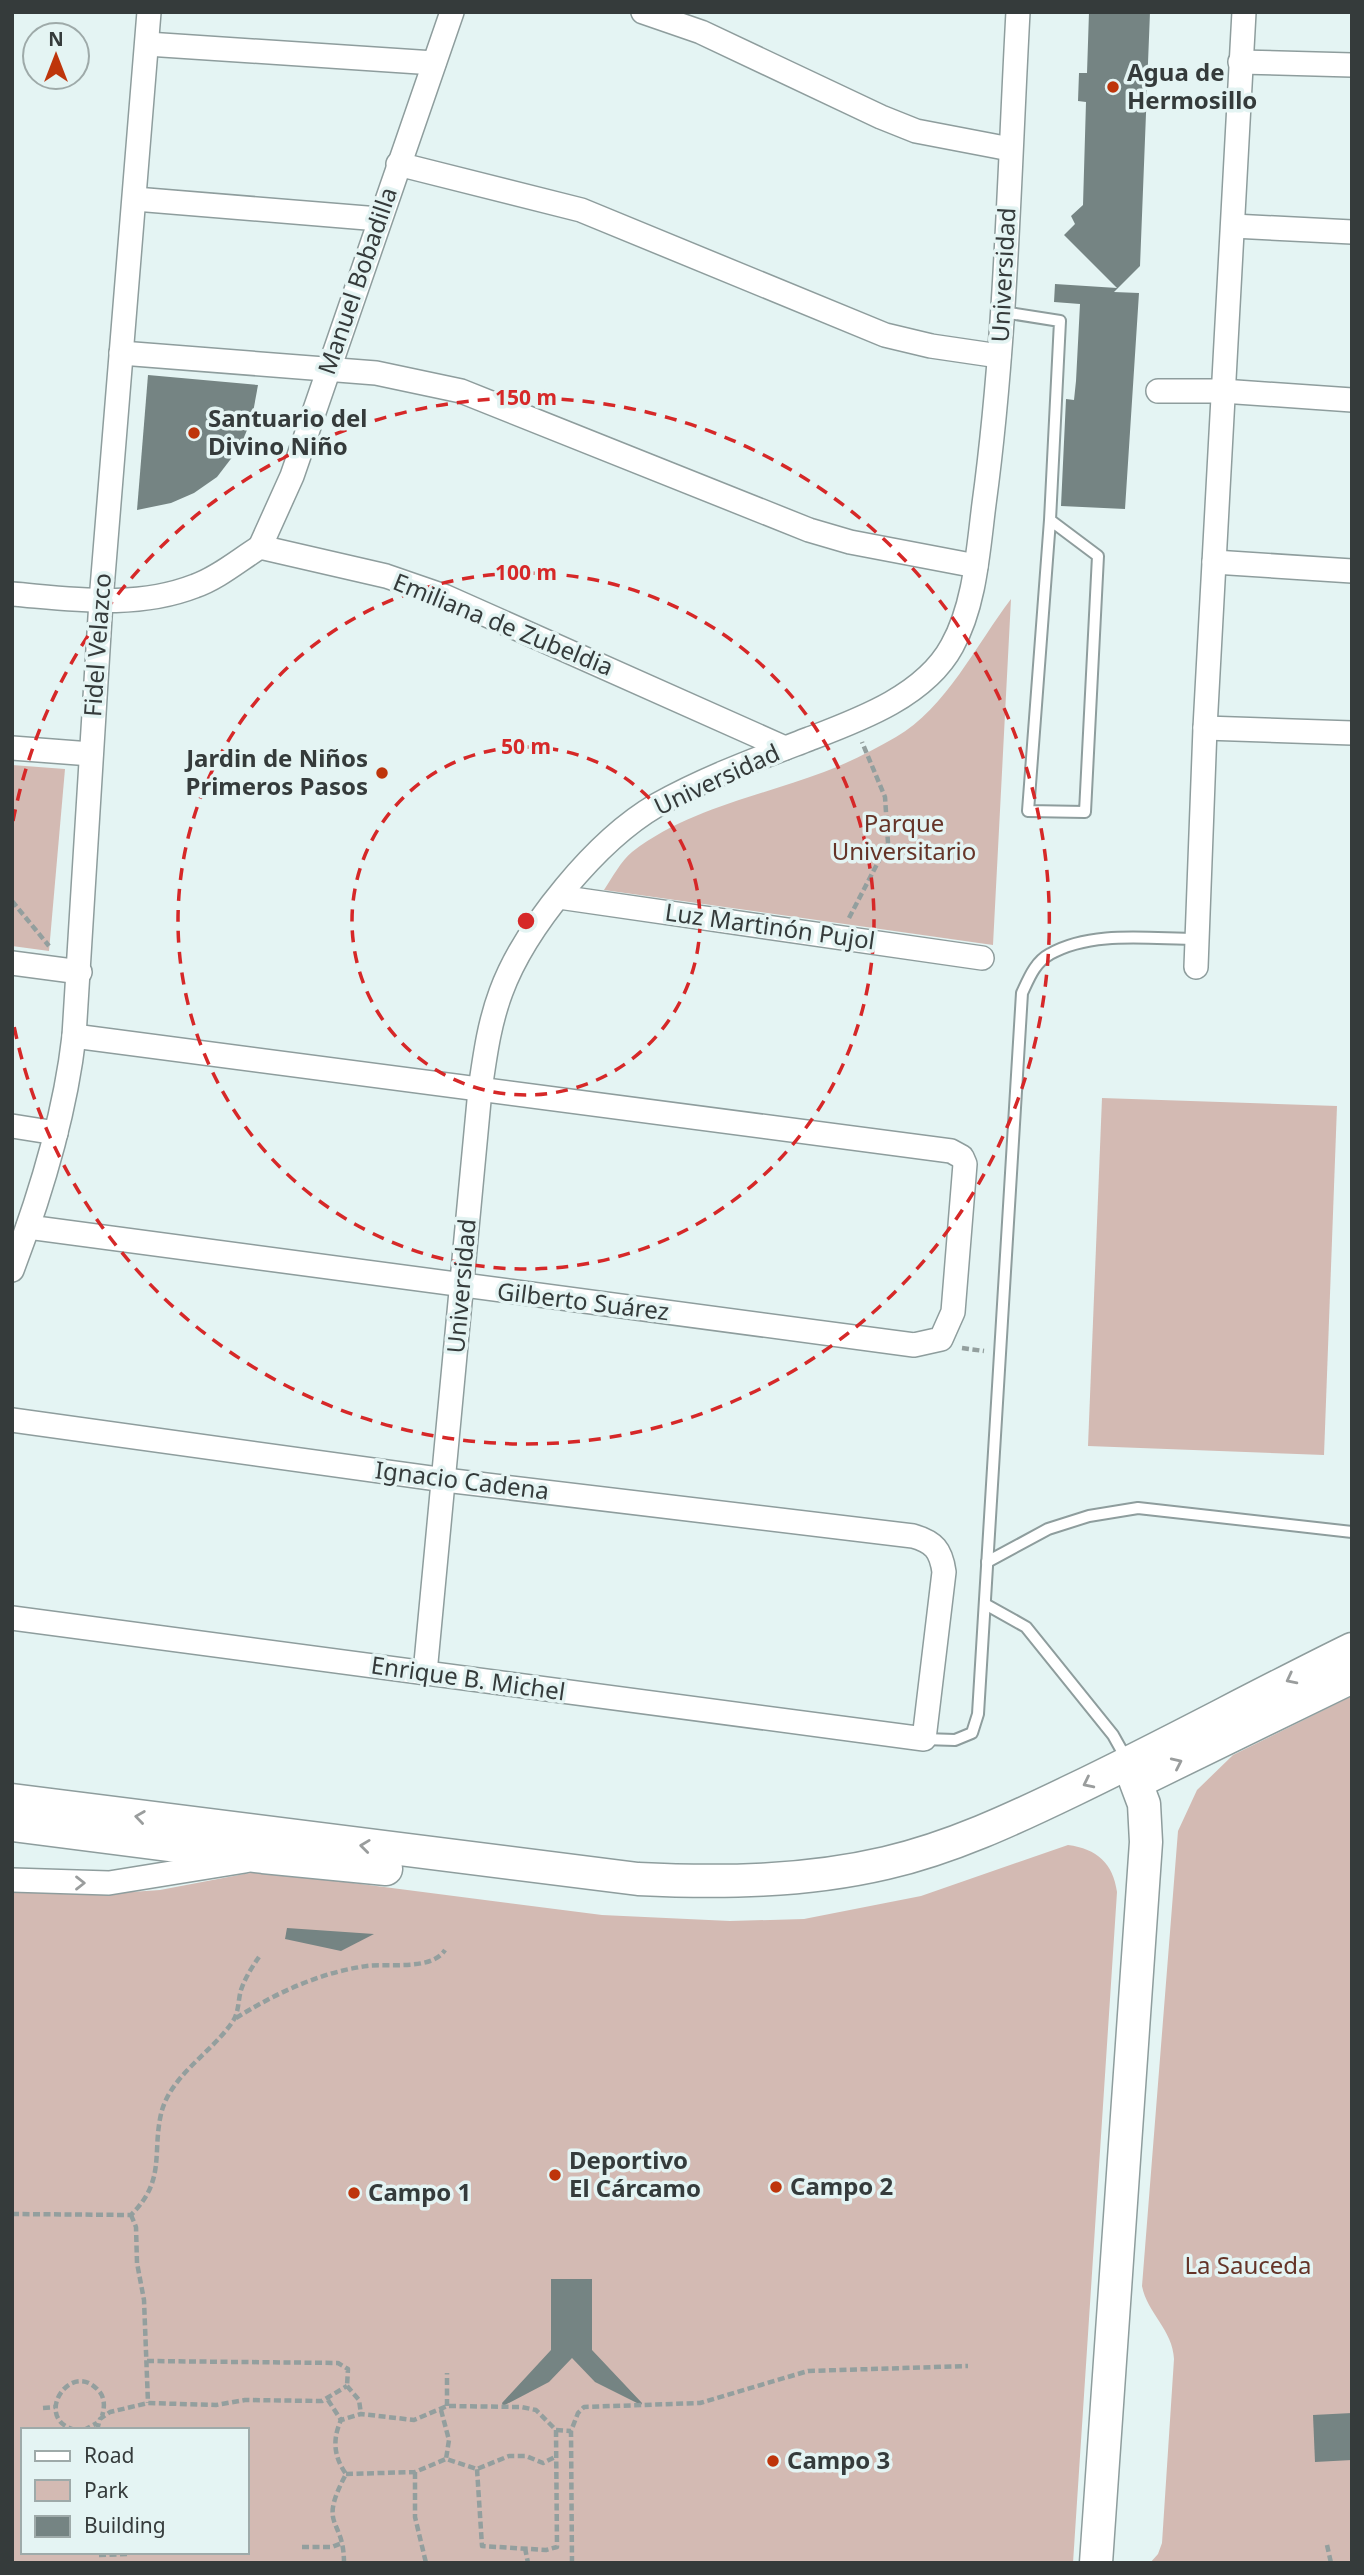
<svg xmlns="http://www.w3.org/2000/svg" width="1364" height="2575" font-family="'Noto Sans',sans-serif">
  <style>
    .green { fill: #d3bab3; fill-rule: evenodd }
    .building { fill: #758483 }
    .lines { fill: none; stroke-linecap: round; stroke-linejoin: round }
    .service-casing { stroke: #8e9d9d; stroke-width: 14 }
    .minor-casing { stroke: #8e9d9d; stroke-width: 26 }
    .secondary-casing { stroke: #8e9d9d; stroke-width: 35 }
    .path { stroke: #939f9e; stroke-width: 4.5; stroke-dasharray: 7 3.5; stroke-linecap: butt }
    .service { stroke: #fff; stroke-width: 10 }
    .minor { stroke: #fff; stroke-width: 23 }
    .secondary { stroke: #fff; stroke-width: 32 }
    .oneway { stroke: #9a9d9d }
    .ring { fill: none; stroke: #d62828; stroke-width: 3.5; stroke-dasharray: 12 9 }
    .poi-dot { fill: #be350b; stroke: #e4f4f3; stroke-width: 2.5 }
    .labels { text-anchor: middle; stroke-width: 7; stroke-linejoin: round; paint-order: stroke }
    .poi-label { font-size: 24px; font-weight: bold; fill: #353b3b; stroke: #e4f4f3; text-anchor: start }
    .street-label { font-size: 24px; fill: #353b3b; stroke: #e4f4f3 }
    .park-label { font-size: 24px; fill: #653428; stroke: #e4f4f3 }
    .centre { fill: #d62828; stroke: #e4f4f3; stroke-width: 3.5 }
    .ring-label { font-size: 21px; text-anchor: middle; font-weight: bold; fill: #d62828; stroke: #e4f4f3; stroke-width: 7; stroke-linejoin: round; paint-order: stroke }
  </style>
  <rect width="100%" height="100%" fill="#e4f4f3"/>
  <!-- green -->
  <g class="green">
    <path d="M 1011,599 L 993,945 L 604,890 C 612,878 621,861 632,852 C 690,808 758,797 824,772 C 848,763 874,750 896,737 C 946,708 976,645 1011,599 Z"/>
    <polygon points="12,765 65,769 49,951 12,946"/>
    <polygon points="1102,1098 1337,1106 1324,1455 1088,1446"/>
    <path d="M 1352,1696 L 1352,2563 L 1150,2563 L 1158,2554 L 1162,2543 L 1174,2359 C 1173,2330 1147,2313 1142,2286 L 1178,1831 L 1197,1790 L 1233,1755 Z"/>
    <path d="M 1068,1845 C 1097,1849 1113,1863 1117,1892 L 1073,2563 L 12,2563 L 12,1892 L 102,1894 L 160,1890 L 260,1871 L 602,1915 L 730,1921 L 804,1919 L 921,1896 ZM 23,2430 L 247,2430 L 247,2552 L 23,2552 Z"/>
  </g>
  <!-- building -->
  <g class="building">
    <polygon points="1089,12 1150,12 1140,266 1114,292 1139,293 1125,509 1061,506 1066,399 1074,400 1076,381 1080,304 1054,302 1055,284 1117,288 1064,235 1075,224 1071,216 1083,205 1086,102 1078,101 1079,73 1087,73"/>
    <polygon points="148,375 258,385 252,418 240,447 217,477 194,493 171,503 137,510"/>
    <polygon points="287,1928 374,1934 341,1951 285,1939"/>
    <polygon points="551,2279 592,2279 592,2350 642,2403 641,2405 595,2382 572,2358 549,2382 503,2406 502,2403 551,2350"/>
    <polygon points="1352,2413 1352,2460 1315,2462 1313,2415"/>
  </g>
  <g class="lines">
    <defs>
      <g id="service">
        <polyline points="1003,312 1060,321 1050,520 1028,811 1085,812 1098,556 1050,520"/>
        <polyline points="987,1562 1048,1529 1089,1516 1138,1508 1352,1532"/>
        <polyline points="985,1604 1026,1627 1113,1735 1127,1760"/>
        <path d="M 924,1739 L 955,1740 L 972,1733 L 978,1714 L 1022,993 C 1029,978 1035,962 1050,954 C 1092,930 1151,939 1197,939"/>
      </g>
      <g id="minor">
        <polyline points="643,12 701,32 881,117 916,131 1010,149"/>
        <polyline points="147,44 434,63"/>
        <polyline points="1240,62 1352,65"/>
        <polyline points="398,164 581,210 885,335 931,346 999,356"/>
        <polyline points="135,199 379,219"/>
        <polyline points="1233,226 1352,232"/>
        <polyline points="121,353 376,373 461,391 809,530 850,542 976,566"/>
        <polyline points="1158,391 1222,391 1352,400"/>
        <polyline points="260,547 292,476 452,12"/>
        <polyline points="1214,562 1352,571"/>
        <path d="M 12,594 C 73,599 136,609 195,586 C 218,578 239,560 260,547 L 386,576 L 444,596 L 785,748"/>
        <polyline points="1205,728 1352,733"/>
        <polyline points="12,748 91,754"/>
        <polyline points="559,897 982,958"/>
        <polyline points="12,963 80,972"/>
        <polyline points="1196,967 1205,728 1244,12"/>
        <polyline points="12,1126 56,1133"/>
        <polyline points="28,1227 914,1345 941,1339 953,1312 965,1164 962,1157 951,1151 74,1036"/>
        <path d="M 12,1270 C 41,1194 65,1116 74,1036 L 101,601 L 149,12"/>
        <path d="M 12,1420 L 445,1480 L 913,1536 C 934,1542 941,1550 944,1572 L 924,1739 L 12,1618"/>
        <path d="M 425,1673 L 480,1090 C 485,1056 489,1024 501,992 C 525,927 597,840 657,805 C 705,778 757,759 809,739 C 859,720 925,696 952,646 C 975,605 978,551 984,504 C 1006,342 1009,176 1018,12"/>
        <polyline points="12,1880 109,1883 245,1861"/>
      </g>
      <g id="secondary">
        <polyline points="1139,1781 1352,1677"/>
        <path d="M 12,1800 L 638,1879 C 721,1883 805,1882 886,1863 C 951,1848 1013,1819 1073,1790 C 1167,1745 1258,1695 1352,1649"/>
        <polyline points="12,1825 263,1857 386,1869"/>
        <polyline points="1096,2563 1146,1842 1144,1804 1129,1764"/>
      </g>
    </defs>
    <!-- service casing -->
    <use href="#service" class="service-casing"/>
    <!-- minor casing -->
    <use href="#minor" class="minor-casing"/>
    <!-- secondary casing -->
    <use href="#secondary" class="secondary-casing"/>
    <!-- path -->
    <g class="path">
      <polyline points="12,901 49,946"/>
      <polyline points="849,918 888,843 885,797 862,742"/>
      <polyline points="962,1348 984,1351"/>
      <path d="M 236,2018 C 276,1993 321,1972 367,1966 C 390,1963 431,1971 445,1950"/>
      <path d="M 12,2214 L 131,2215 C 166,2180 152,2154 161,2114 C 170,2075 212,2053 233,2021 C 239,2012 238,2000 241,1990 C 245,1978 252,1967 259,1957"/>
      <polyline points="131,2215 136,2227 137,2263 144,2300 148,2403"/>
      <polyline points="147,2361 338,2363 348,2369 347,2386"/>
      <polyline points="347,2386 359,2400 361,2414"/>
      <polyline points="328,2400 341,2420"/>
      <polyline points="447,2406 447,2373"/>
      <polyline points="43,2408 55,2407"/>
      <polyline points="441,2410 449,2440 446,2459"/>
      <path d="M 75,2430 C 32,2419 70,2359 98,2390 C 105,2397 105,2407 102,2416"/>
      <polyline points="84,2430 97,2423"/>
      <polyline points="97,2430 100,2419 110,2412 148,2403 216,2405 245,2400 322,2401 347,2386"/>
      <polyline points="556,2430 571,2431"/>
      <polyline points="415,2472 415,2517 426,2563"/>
      <polyline points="346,2474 415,2472 446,2459 477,2469 509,2456 526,2456 543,2463 557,2456"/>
      <polyline points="1327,2545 1331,2563"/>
      <polyline points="302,2547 332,2547 342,2543"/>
      <polyline points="525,2548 528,2563"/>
      <polyline points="99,2555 130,2554"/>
      <path d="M 344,2563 C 344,2516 317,2529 346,2474 C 334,2457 332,2440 341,2420 L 361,2414 L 414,2420 L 447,2406 L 521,2407 L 536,2410 L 556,2430 L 557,2547 L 546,2550 L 482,2546 L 477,2469"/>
      <polyline points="572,2563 571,2431 578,2413 584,2407 700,2403 808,2371 968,2366"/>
    </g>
    <!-- service -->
    <use href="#service" class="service"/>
    <!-- minor -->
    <use href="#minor" class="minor"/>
    <!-- secondary -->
    <use href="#secondary" class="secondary"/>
  </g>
  <!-- one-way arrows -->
  <defs><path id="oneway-chevron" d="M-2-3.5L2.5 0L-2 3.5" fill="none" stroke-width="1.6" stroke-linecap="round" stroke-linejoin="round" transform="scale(1.75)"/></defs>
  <g class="oneway">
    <use href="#oneway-chevron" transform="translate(1291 1679) rotate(153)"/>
    <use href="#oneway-chevron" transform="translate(1177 1763) rotate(-25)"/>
    <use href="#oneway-chevron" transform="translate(1088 1783) rotate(154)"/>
    <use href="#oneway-chevron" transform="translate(140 1817) rotate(-172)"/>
    <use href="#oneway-chevron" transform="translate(365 1846) rotate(-173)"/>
    <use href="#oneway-chevron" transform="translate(80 1883)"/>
  </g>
  <!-- distance rings -->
  <g class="ring">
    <circle cx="526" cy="921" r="174"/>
    <circle cx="526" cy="921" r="348"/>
    <path d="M13 821A523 523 0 1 1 13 1021"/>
  </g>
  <!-- markers -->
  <g class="poi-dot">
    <circle cx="1113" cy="87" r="7"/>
    <circle cx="194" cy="433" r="7"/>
    <circle cx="382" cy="773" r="7"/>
    <circle cx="555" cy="2175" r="7"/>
    <circle cx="776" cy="2187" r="7"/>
    <circle cx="354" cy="2193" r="7"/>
    <circle cx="773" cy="2461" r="7"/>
  </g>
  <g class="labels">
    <!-- poi labels -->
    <g class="poi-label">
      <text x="1127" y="81">Agua de<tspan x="1127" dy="28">Hermosillo</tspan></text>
      <text x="208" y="427">Santuario del<tspan x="208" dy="28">Divino Niño</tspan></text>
      <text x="368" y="767" text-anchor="end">Jardin de Niños<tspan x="368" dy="28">Primeros Pasos</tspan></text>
      <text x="569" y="2169">Deportivo<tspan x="569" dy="28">El Cárcamo</tspan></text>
      <text x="790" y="2195">Campo 2</text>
      <text x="368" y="2201">Campo 1</text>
      <text x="787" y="2469">Campo 3</text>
    </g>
    <!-- street labels -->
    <g class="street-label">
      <text transform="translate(1004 275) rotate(-87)" y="8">Universidad</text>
      <text transform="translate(358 281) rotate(-71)" y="8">Manuel Bobadilla</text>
      <text transform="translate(503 625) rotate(22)" y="8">Emiliana de Zubeldia</text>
      <text transform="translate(98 645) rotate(-86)" y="8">Fidel Velazco</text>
      <text transform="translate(717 780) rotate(-25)" y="8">Universidad</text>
      <text transform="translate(770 927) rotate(8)" y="8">Luz Martinón Pujol</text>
      <text transform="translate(462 1286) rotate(-85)" y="8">Universidad</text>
      <text transform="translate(583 1302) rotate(7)" y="8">Gilberto Suárez</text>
      <text transform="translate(462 1481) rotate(7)" y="8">Ignacio Cadena</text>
      <text transform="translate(468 1679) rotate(8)" y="8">Enrique B. Michel</text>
    </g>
    <!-- park labels -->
    <g class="park-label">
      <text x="904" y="832">Parque<tspan x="904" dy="28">Universitario</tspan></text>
      <text x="1248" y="2274">La Sauceda</text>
    </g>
  </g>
  <circle cx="526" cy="921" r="10" class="centre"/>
  <g class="ring-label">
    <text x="526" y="405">150 m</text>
    <text x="526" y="580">100 m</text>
    <text x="526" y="754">50 m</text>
  </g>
  <!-- border -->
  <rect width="1364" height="2575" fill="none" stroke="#353b3b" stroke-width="28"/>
  <!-- legend -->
  <rect x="21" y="2428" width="228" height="126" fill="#e4f4f3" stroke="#9eaaa9" stroke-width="2"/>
  <rect x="35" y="2451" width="35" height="10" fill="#ffffff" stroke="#9eaaa9" stroke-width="2"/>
  <text x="84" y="2463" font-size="21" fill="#353b3b">Road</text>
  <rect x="35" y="2480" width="35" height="21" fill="#d3bab3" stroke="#9eaaa9" stroke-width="2"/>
  <text x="84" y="2498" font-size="21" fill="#353b3b">Park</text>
  <rect x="35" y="2516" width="35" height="21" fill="#758483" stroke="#9eaaa9" stroke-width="2"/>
  <text x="84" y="2533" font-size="21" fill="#353b3b">Building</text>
  <!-- north arrow -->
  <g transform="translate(56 56)"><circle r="33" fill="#e4f4f3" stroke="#9eaaa9" stroke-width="2"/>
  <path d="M0-5L12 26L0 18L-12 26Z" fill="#be350b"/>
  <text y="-10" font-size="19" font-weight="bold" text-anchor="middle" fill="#353b3b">N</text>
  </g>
</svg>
